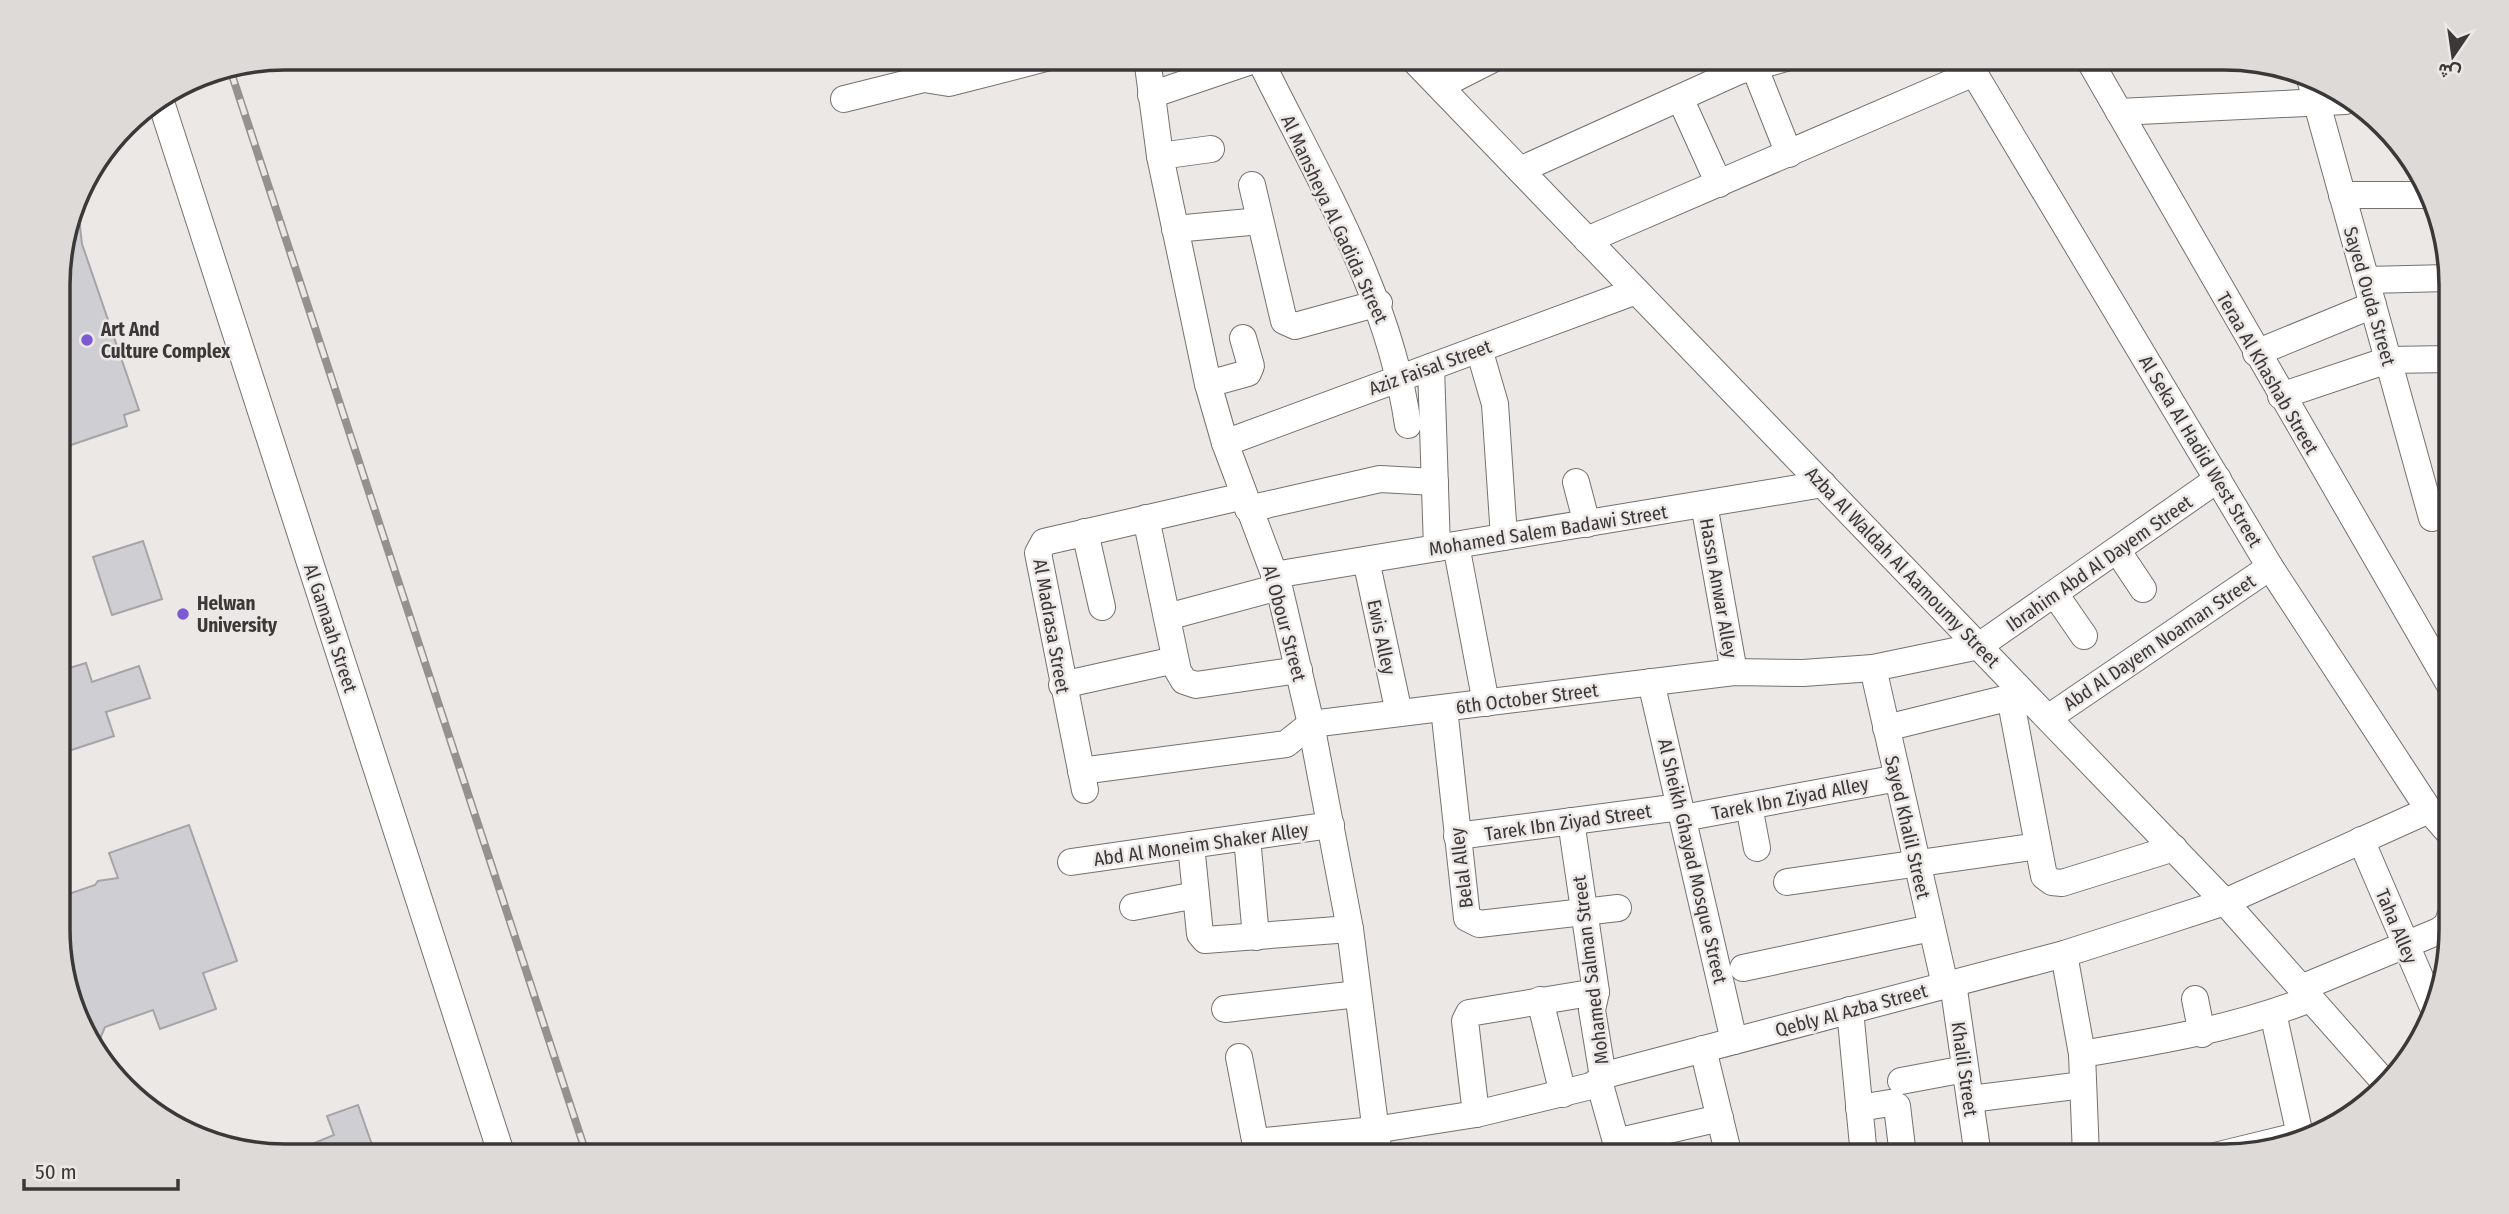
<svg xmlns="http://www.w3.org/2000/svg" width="2509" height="1214" font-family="'Fira Sans Condensed',Vazirmatn,sans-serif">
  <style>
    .building { fill: #cfcfd3; stroke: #a5a4a9; stroke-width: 2 }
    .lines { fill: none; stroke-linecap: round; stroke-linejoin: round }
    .minor-casing { stroke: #75716e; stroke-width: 28 }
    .minor { stroke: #fff; stroke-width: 26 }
    .rail-casing { stroke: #94918f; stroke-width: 8 }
    .rail { stroke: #ece8e5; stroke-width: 5; stroke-dasharray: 16; stroke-linecap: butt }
    .poi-dot { fill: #7c5ad4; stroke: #ece8e5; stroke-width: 2.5 }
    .labels { text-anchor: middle; stroke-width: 5; stroke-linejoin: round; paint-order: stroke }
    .street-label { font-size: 19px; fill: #3b3938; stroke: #ece8e5 }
    .poi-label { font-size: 19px; font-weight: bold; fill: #3b3938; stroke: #ece8e5; text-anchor: start }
    .rim { fill: none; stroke: #3b3938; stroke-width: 3.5 }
  </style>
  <rect width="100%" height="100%" fill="#ece8e5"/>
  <!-- building -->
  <g class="building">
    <polygon points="77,200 82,244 139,410 124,415 127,426 59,449 58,270"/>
    <polygon points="143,541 162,599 112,615 93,557"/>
    <polygon points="86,663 92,682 139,666 150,698 106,712 114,736 59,754 59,671"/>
    <polygon points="189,825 237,961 203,973 216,1009 160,1029 153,1010 105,1027 96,1048 60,959 60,897 95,885 98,881 118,878 109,853"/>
    <polygon points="358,1105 376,1156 283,1156 334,1135 327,1116"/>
  </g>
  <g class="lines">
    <defs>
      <g id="minor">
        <polyline points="1147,58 1160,156 1208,384 1225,443 1279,587 1311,724 1350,929 1379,1156"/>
        <path d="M 1259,58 C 1317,176 1389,293 1408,425"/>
        <polyline points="1412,58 2225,902 2386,1084"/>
        <polyline points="1965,58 2270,567 2429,810 2451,835"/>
        <polyline points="2088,58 2451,687"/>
        <polyline points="1754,66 1789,154"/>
        <polyline points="2309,75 2432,518"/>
        <polyline points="1440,86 1495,58"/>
        <polyline points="1151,95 1260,58"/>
        <polyline points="1680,98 1719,184"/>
        <polyline points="160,99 502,1156"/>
        <polyline points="844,99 924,79 949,83 1046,58"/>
        <polyline points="2119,112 2345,101"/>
        <polyline points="1160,156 1211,149"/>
        <polyline points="1520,170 1739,71 1786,58"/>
        <polyline points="1252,185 1284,321 1295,326 1379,303"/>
        <polyline points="2342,195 2424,195"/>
        <polyline points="1175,229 1260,221"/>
        <polyline points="1587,240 1974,73"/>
        <polyline points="2366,280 2449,278"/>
        <polyline points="1479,349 1495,404 1504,537"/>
        <polyline points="2256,353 2373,305"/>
        <polyline points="1431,367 1437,548"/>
        <polyline points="1208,384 1248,373 1251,366 1243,338"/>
        <polyline points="2281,396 2388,360 2450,359"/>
        <polyline points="1225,443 1636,291"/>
        <polyline points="1576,482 1587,524"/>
        <polyline points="1704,504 1734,672"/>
        <polyline points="1248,509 1380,479 1435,482"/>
        <polyline points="1146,518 1178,671 1184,681 1196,685 1299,670"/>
        <polyline points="1085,532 1102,607"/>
        <polyline points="1456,545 1486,703"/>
        <polyline points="2117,550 2143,589"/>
        <polyline points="1366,560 1399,713"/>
        <polyline points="1274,575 1823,484"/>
        <polyline points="2055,594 2084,636"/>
        <polyline points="1167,617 1279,587"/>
        <polyline points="1873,668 1945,985"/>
        <polyline points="1651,682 1734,1041"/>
        <polyline points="1062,685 1175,660"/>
        <polyline points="2010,697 2044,876 2052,882 2062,883 2174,848"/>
        <polyline points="1444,708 1467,918 1479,924 1618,908"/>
        <polyline points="2048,718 2270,567"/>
        <polyline points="1886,728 2024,694"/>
        <polyline points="1081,771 1286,744 1311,724 1734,672 1803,673 1873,668 1979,646 2218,479"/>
        <polyline points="1085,790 1038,553 1044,542 1244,496"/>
        <polyline points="1749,806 1757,848"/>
        <polyline points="1683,818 1898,778"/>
        <polyline points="1571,821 1596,992 1592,1010 1603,1077"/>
        <polyline points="1457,836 1680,807"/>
        <polyline points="1247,837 1256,937"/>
        <polyline points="2361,840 2435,1012"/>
        <polyline points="1191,845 1200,934 1205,940 1350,929"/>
        <polyline points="1071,862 1331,825"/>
        <polyline points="1787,882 2038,846"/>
        <polyline points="1133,907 1196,895"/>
        <polyline points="2064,954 2082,1054 2086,1156"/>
        <polyline points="1743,968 1931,928"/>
        <polyline points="1953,983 1978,1156"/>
        <polyline points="2301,988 2439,931 2447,925 2451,914"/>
        <polyline points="2195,999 2202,1034"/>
        <polyline points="1540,1000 1563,1094"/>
        <polyline points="1225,1009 1358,994"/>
        <polyline points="1850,1010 1864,1156"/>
        <polyline points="2273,1013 2300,1135"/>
        <polyline points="1703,1049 1729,1156"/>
        <path d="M 2082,1054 C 2160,1041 2236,1028 2310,999"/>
        <polyline points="1239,1057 1258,1156"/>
        <polyline points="1599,1081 1620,1156"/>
        <polyline points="1901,1081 1965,1069"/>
        <polyline points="1970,1099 2083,1085"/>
        <polyline points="1859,1108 1890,1103 1897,1106 1903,1156"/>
        <polyline points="1476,1114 1465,1021 1469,1013 1596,992"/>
        <polyline points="1255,1142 1374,1130 1476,1114 1591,1086 1609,1074 2064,954 2145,928 2225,902 2429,810"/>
        <polyline points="1616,1142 1720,1118"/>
        <polyline points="2215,1156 2297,1136"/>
      </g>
    </defs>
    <!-- minor casing -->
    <use href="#minor" class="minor-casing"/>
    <!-- minor -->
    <use href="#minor" class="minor"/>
    <defs>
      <polyline id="rail" points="230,69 587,1156"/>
    </defs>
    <!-- rail casing -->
    <use href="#rail" class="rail-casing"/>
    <!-- rail -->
    <use href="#rail" class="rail"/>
  </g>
  <!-- markers -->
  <g class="poi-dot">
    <circle cx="87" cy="340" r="7"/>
    <circle cx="183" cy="614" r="7"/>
  </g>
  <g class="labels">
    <!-- street labels -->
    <g class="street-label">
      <text transform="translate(1335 219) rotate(65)" y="7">Al Mansheya Al Gadida Street</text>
      <text transform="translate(2370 296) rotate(74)" y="7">Sayed Ouda Street</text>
      <text transform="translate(1430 367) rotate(-20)" y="7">Aziz Faisal Street</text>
      <text transform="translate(2268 373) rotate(60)" y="7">Teraa Al Khashab Street</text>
      <text transform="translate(2201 451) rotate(59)" y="7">Al Seka Al Hadid West Street</text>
      <text transform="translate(1548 530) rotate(-9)" y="7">Mohamed Salem Badawi Street</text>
      <text transform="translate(2099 563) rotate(-35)" y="7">Ibrahim Abd Al Dayem Street</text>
      <text transform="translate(1903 567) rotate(46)" y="7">Azba Al Waldah Al Aamoumy Street</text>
      <text transform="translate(1719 588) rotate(80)" y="7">Hassn Anwar Alley</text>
      <text transform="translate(1285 623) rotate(75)" y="7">Al Obour Street</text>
      <text transform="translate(1052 626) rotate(80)" y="7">Al Madrasa Street</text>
      <text transform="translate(331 628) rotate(72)" y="7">Al Gamaah Street</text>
      <text transform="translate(1382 637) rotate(78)" y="7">Ewis Alley</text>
      <text transform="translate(2159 642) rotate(-34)" y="7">Abd Al Dayem Noaman Street</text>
      <text transform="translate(1527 698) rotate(-7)" y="7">6th October Street</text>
      <text transform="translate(1790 798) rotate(-11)" y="7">Tarek Ibn Ziyad Alley</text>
      <text transform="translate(1568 822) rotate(-8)" y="7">Tarek Ibn Ziyad Street</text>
      <text transform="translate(1908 827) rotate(77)" y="7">Sayed Khalil Street</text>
      <text transform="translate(1201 844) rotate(-8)" y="7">Abd Al Moneim Shaker Alley</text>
      <text transform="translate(1693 861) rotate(77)" y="7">Al Sheikh Ghayad Mosque Street</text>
      <text transform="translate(1461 868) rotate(-97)" y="7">Belal Alley</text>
      <text transform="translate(2397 926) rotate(67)" y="7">Taha Alley</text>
      <text transform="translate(1590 970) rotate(-97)" y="7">Mohamed Salman Street</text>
      <text transform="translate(1851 1010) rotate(-15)" y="7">Qebly Al Azba Street</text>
      <text transform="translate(1965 1069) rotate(82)" y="7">Khalil Street</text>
    </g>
    <!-- poi labels -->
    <g class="poi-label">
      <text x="101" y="336">Art And<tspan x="101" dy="22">Culture Complex</tspan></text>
      <text x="197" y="610">Helwan<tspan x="197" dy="22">University</tspan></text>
    </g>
  </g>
  <!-- crop -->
  <path d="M0 0H2509V1214H0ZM285 70H2224A215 215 0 0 1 2439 285V929A215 215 0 0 1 2224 1144H285A215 215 0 0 1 70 929V285A215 215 0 0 1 285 70Z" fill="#dedad7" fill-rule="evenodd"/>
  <path class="rim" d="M285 70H2224A215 215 0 0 1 2439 285V929A215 215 0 0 1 2224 1144H285A215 215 0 0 1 70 929V285A215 215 0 0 1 285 70Z"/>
  <!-- north arrow -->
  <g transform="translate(2453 56) rotate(193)" stroke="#ece8e5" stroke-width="5" paint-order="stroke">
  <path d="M0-5L12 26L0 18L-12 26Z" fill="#3b3938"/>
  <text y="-10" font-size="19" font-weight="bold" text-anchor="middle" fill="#3b3938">ش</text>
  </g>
  <!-- scale -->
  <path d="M24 1179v10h154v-10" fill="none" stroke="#3b3938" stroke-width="3.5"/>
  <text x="35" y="1179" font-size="21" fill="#3b3938" stroke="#ece8e5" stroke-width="5" paint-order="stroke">50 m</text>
</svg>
